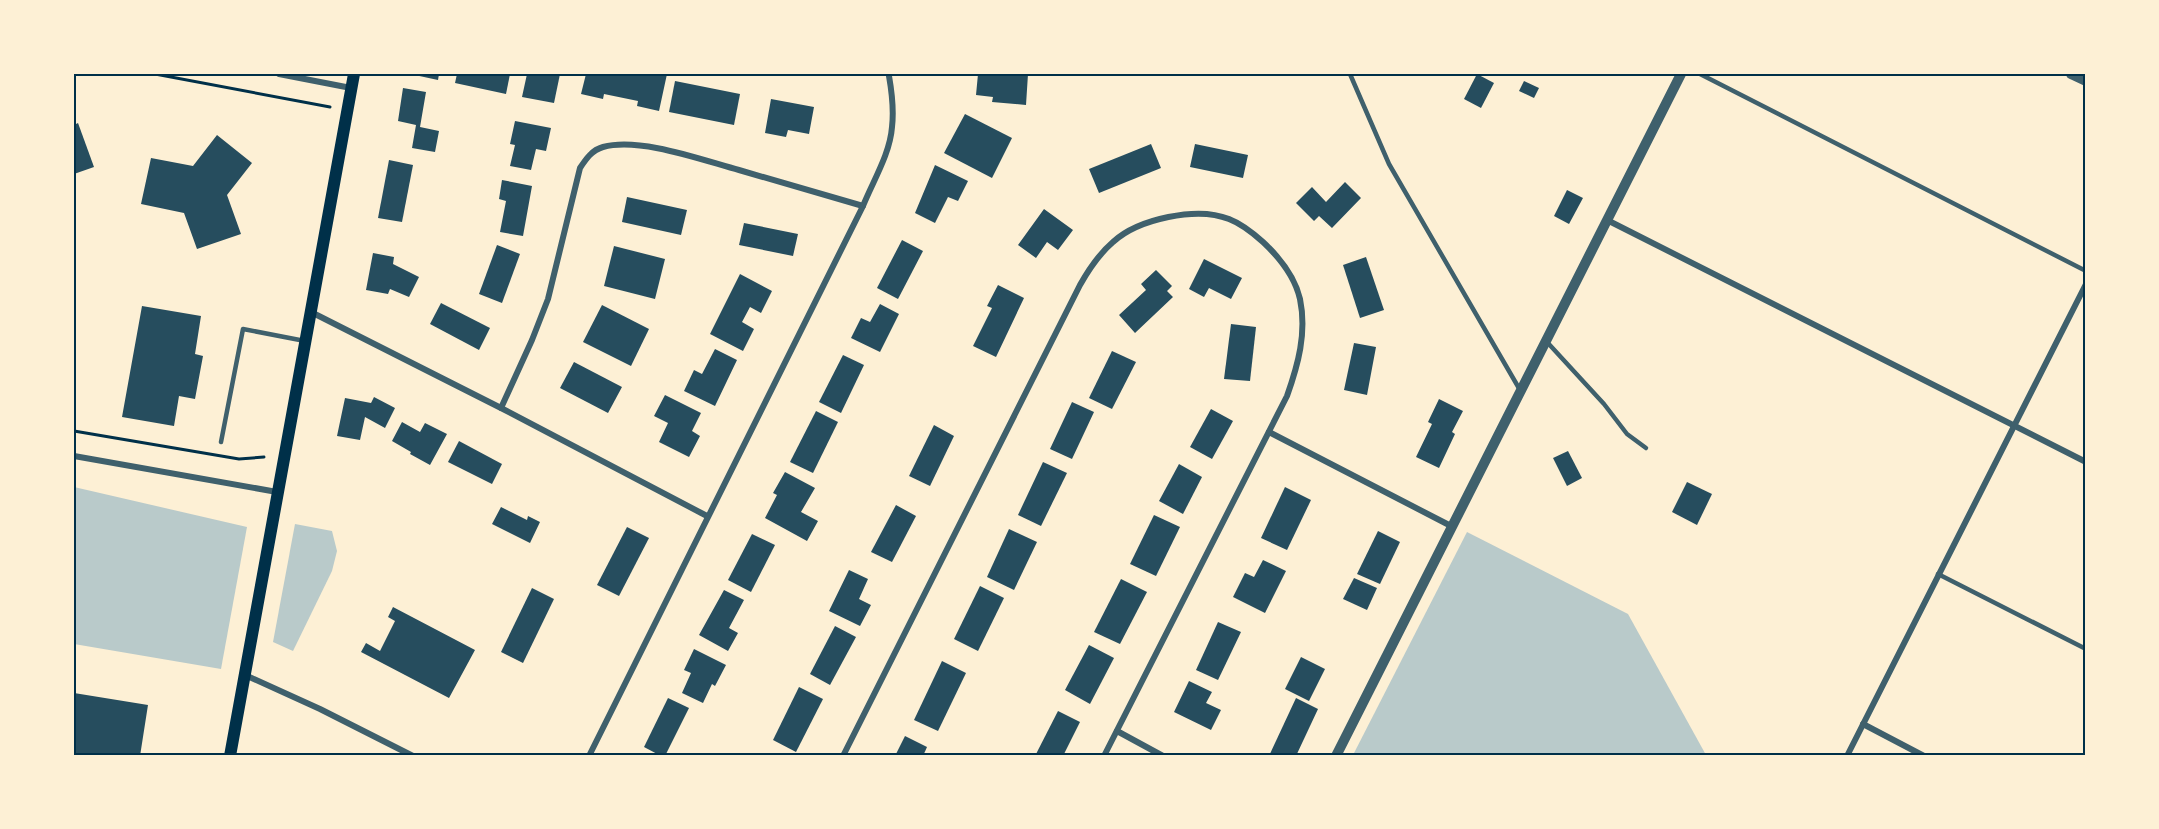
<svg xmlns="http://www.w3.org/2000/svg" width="2159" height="829" font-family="'Exo 2',sans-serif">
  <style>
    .green { fill: #b9caca }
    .building { fill: #264d5e }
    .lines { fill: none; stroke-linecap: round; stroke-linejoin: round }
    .path { stroke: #003049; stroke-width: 3 }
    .service { stroke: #3f606c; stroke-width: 4.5 }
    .minor { stroke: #3f606c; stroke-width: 6 }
    .tertiary { stroke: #3f606c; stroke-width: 10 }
    .secondary { stroke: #003049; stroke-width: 12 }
    .neatline { fill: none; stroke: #003049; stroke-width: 2 }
  </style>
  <rect width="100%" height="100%" fill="#fdf0d5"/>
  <!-- green -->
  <g class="green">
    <polygon points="74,487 247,527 221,669 74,644"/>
    <polygon points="295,524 332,531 337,551 332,571 293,651 273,642"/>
    <polygon points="1467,532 1628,614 1706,755 1353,755"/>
  </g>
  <!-- building -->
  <g class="building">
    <polygon points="410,74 439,74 438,80"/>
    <polygon points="457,74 510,74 506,94 455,83"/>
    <polygon points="527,74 560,74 554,103 522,97"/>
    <polygon points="586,74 667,74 659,111 637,106 638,101 604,94 603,99 581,94"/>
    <polygon points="978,74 1028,74 1026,105 992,102 993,97 976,95"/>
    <polygon points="1477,74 1494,83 1481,108 1464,99"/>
    <polygon points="675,81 740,94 734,125 669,112"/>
    <polygon points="1524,81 1539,88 1534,98 1519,91"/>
    <polygon points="403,88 426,92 420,127 439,131 435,152 412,148 416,125 398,121"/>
    <polygon points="771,99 814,107 809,134 788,130 786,137 765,133"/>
    <polygon points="965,114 1012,138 992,178 944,153"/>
    <polygon points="515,121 551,128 546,151 536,149 531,170 510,166 515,145 510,144"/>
    <polygon points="78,123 94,167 74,174 74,125"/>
    <polygon points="217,135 252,163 227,195 241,234 197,249 184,213 141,204 151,158 193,166"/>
    <polygon points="1151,144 1161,168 1099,193 1089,169"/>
    <polygon points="1195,144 1248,155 1243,178 1190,167"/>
    <polygon points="389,160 413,165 402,222 378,218"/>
    <polygon points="935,165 968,181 958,201 948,197 935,223 915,213"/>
    <polygon points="502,180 532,186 523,236 500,232 506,201 499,199"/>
    <polygon points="1345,182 1361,198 1332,228 1319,216 1314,221 1296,203 1312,187 1326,202"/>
    <polygon points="1567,190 1583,198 1569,224 1554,216"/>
    <polygon points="627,197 687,210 681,235 622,222"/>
    <polygon points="1044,209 1073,230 1058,250 1047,242 1036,258 1018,245"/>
    <polygon points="744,223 798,234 793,256 739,245"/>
    <polygon points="902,240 923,251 898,299 877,288"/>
    <polygon points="497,245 520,254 502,303 479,294"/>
    <polygon points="614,246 665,259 655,299 604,286"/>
    <polygon points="373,253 394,257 393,264 419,277 409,297 390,289 388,294 366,290"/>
    <polygon points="1366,257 1384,310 1360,318 1343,265"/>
    <polygon points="1204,259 1242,278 1231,299 1209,288 1204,297 1189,289"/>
    <polygon points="1156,270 1172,286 1167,291 1173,297 1135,333 1119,315 1146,290 1141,284"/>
    <polygon points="740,274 772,291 761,313 750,307 742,322 754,329 743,351 710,334"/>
    <polygon points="998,285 1024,298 996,357 973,346 992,308 987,306"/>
    <polygon points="441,303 490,328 479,350 430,324"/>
    <polygon points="880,304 899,314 880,352 851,338 861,318 870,322"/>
    <polygon points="602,305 649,329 631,366 583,342"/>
    <polygon points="142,306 201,316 195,354 203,356 195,399 179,396 174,426 122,417"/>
    <polygon points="1231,324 1256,327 1250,381 1224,379"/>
    <polygon points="1354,343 1376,347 1367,395 1344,390"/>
    <polygon points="715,349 737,360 715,406 684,391 694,370 702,374"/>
    <polygon points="1112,351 1136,362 1112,409 1089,398"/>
    <polygon points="843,355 864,365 841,413 819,402"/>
    <polygon points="574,362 622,387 608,413 560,388"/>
    <polygon points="665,395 701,413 692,431 700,436 689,457 659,442 668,423 654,416"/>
    <polygon points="374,397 395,408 385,428 365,417 360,440 337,436 345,398 371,403"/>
    <polygon points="1439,399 1463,411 1452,432 1455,434 1439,468 1416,457 1432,424 1428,422"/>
    <polygon points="1072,402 1094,412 1072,459 1050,449"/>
    <polygon points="1211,409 1233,421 1212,459 1190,447"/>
    <polygon points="816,411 838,422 813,473 790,462"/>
    <polygon points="402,422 420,432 425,423 447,434 430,465 410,454 411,452 392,441"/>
    <polygon points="934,425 954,436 930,486 909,476"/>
    <polygon points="459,441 502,464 492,484 448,462"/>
    <polygon points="1568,451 1582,478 1567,486 1553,458"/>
    <polygon points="1043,462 1067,473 1041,526 1018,515"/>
    <polygon points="1179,464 1202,477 1183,514 1159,501"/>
    <polygon points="785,472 815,488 801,512 818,521 807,541 765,518 777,495 773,493"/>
    <polygon points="1687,482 1712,494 1697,525 1672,512"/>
    <polygon points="1285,487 1311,500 1287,550 1261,538"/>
    <polygon points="896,505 916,516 892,562 871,552"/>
    <polygon points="501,507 527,520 528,516 540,522 530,543 492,524"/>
    <polygon points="1154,515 1180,527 1156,576 1130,564"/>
    <polygon points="627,527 649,538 619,596 597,585"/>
    <polygon points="1009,529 1037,542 1014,590 987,577"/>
    <polygon points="1378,531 1400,542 1380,584 1357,574"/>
    <polygon points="752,534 775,545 751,592 728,580"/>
    <polygon points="1263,560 1286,571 1265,613 1233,597 1245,573 1254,577"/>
    <polygon points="849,570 868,579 859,599 871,605 860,626 829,611"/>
    <polygon points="1354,578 1377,588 1367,610 1343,599"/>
    <polygon points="1121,579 1147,592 1120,644 1094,632"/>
    <polygon points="980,586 1004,598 978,651 954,639"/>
    <polygon points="532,588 554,599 523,663 501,652"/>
    <polygon points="724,590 744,600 729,628 738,633 728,651 699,635"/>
    <polygon points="393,607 475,650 449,698 361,652 366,643 380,651 395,621 388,617"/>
    <polygon points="1218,622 1241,632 1218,680 1196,670"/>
    <polygon points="835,626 856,637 830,685 810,674"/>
    <polygon points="1089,645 1114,658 1090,704 1065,690"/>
    <polygon points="694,649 726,665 715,686 712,684 703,703 682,693 691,673 684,670"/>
    <polygon points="1301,657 1325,669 1309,701 1285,689"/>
    <polygon points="942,661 966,673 938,731 914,720"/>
    <polygon points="1189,681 1212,692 1206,703 1221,710 1211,730 1174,712"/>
    <polygon points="799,687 823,699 796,752 773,740"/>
    <polygon points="74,693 148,705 140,756 74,756"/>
    <polygon points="668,698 689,708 665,756 661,756 644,747"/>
    <polygon points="1296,698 1318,709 1296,756 1269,756"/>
    <polygon points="1058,711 1080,722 1063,756 1035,756"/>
    <polygon points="905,736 927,747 923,756 895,756"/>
  </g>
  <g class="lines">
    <!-- path -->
    <g class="path">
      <polyline points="155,74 330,107"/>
      <polyline points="74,431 239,459 264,457"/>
    </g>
    <!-- service -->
    <g class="service">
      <polyline points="1350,74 1389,164 1520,390"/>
      <polyline points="1700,74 2086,271"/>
      <polyline points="1547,342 1604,404 1627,434 1646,448"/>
      <polyline points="221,442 243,329 305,341"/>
      <polyline points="1938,574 2086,649"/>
    </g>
    <!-- minor -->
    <g class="minor">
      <polyline points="279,74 351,88"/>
      <polyline points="1607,220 2086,462"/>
      <polyline points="311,312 501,408 707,516"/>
      <path d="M 501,408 L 532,340 L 548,299 L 580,168 C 586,159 592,150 603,147 C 640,137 702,160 739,170 C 780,182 821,194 863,206"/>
      <polyline points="1269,432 1451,526"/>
      <polyline points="74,456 277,492"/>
      <polyline points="245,675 320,709 413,756"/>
      <polyline points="1863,724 1924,756"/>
      <polyline points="1117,731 1163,756"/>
      <path d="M 589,756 L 863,206 C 873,181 890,154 892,127 C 894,110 892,93 889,76"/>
      <path d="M 843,756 L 1080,285 C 1089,269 1099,254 1113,242 C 1138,219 1197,206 1229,219 C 1242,224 1253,233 1263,242 C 1279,257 1295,277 1300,299 C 1307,333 1298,365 1287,396 L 1104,756"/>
      <polyline points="1847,756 2086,284"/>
    </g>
    <!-- tertiary -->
    <g class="tertiary">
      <polyline points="2071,74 2086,81"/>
      <polyline points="1336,756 1681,74"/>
    </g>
    <!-- secondary -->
    <polyline class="secondary" points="230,756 354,74"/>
  </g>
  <!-- border -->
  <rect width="2159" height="829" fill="none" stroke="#fdf0d5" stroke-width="150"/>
  <rect x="75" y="75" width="2009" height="679" class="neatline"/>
</svg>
